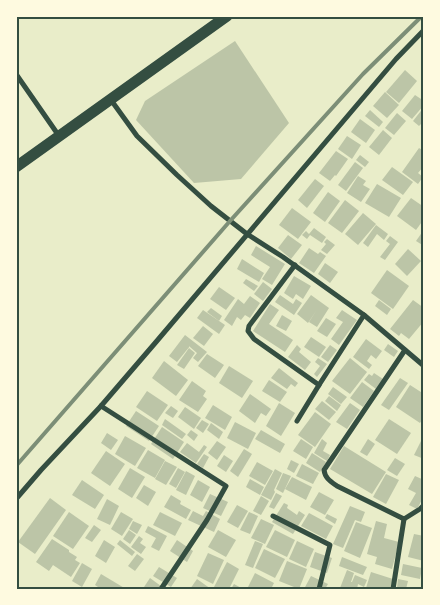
<svg xmlns="http://www.w3.org/2000/svg" width="440" height="605" font-family="'DM Sans',sans-serif">
  <style>
    .building { fill: #bcc5a7 }
    .lines { fill: none; stroke-linecap: round; stroke-linejoin: round }
    .minor { stroke: #344e41; stroke-width: 5 }
    .primary { stroke: #344e41; stroke-width: 11 }
    .rail { stroke: #7c8e77; stroke-width: 4 }
    .neatline { fill: none; stroke: #344e41; stroke-width: 2 }
  </style>
  <rect width="100%" height="100%" fill="#e9edc9"/>
  <!-- building -->
  <g class="building">
    <polygon points="235,41 289,123 241,179 194,183 136,120 145,101"/>
    <polygon points="405,70 417,81 399,103 386,92"/>
    <polygon points="385,92 399,105 387,118 373,106"/>
    <polygon points="415,95 424,101 424,105 412,119 402,111"/>
    <polygon points="424,107 424,121 419,126 413,121"/>
    <polygon points="370,110 383,122 379,127 365,116"/>
    <polygon points="397,113 406,121 394,135 385,128"/>
    <polygon points="360,119 375,130 366,143 351,132"/>
    <polygon points="383,130 392,138 379,155 369,147"/>
    <polygon points="347,136 361,145 352,159 338,149"/>
    <polygon points="419,148 424,151 424,166 418,173 423,177 418,184 402,172"/>
    <polygon points="336,151 348,159 336,176 335,175 330,181 319,173"/>
    <polygon points="360,155 369,162 365,167 356,160"/>
    <polygon points="355,162 363,168 346,191 338,185"/>
    <polygon points="392,167 413,182 403,195 382,180"/>
    <polygon points="358,176 366,181 363,185 370,189 361,202 347,193"/>
    <polygon points="315,179 324,186 307,208 298,200"/>
    <polygon points="377,184 401,198 389,217 365,203"/>
    <polygon points="328,192 340,201 325,222 313,213"/>
    <polygon points="411,198 424,207 424,219 416,230 397,216"/>
    <polygon points="345,200 359,211 342,233 328,223"/>
    <polygon points="292,208 311,222 298,239 279,225"/>
    <polygon points="363,213 376,224 358,245 345,234"/>
    <polygon points="376,225 388,234 384,240 377,234 368,247 363,243"/>
    <polygon points="314,228 326,237 322,243 310,235 307,239 302,235 306,231 309,234"/>
    <polygon points="423,231 424,232 424,246 416,241"/>
    <polygon points="288,235 302,245 291,259 278,248"/>
    <polygon points="390,236 398,242 385,260 380,257 390,244 386,241"/>
    <polygon points="327,239 335,245 327,254 321,250 326,244 324,242"/>
    <polygon points="256,246 285,264 272,285 262,279 270,267 251,255"/>
    <polygon points="309,248 318,254 320,252 326,256 314,273 299,263"/>
    <polygon points="408,249 421,261 407,276 395,264"/>
    <polygon points="242,259 264,273 259,282 237,269"/>
    <polygon points="325,263 338,272 330,283 318,274"/>
    <polygon points="387,270 409,286 393,309 371,293"/>
    <polygon points="294,276 311,286 303,299 296,294 293,299 284,293"/>
    <polygon points="246,279 258,286 254,291 243,283"/>
    <polygon points="263,282 272,289 263,301 254,294"/>
    <polygon points="219,287 235,298 226,310 210,299"/>
    <polygon points="280,295 293,304 296,299 302,303 294,315 275,302"/>
    <polygon points="311,295 329,308 317,327 309,322 316,311 308,323 297,314"/>
    <polygon points="250,296 260,303 250,318 245,315 241,320 237,317 232,326 224,320 238,299 244,304"/>
    <polygon points="379,300 391,309 387,315 375,306"/>
    <polygon points="413,300 424,308 424,321 409,339 401,333 399,336 390,329"/>
    <polygon points="270,304 279,310 269,324 293,340 285,352 253,331"/>
    <polygon points="211,308 222,316 219,321 207,312"/>
    <polygon points="203,310 225,325 219,334 197,318"/>
    <polygon points="342,310 357,320 339,345 331,339 343,322 336,318"/>
    <polygon points="282,315 292,321 286,331 276,326"/>
    <polygon points="326,318 336,324 327,337 317,331"/>
    <polygon points="203,326 213,334 204,346 193,338"/>
    <polygon points="185,335 207,352 198,362 193,358 197,353 190,347 190,346 177,362 169,356"/>
    <polygon points="311,337 326,347 319,357 304,347"/>
    <polygon points="366,339 382,351 376,359 371,355 367,361 372,365 369,369 353,357"/>
    <polygon points="388,344 398,351 394,357 384,350"/>
    <polygon points="297,345 301,349 299,352 311,362 305,370 288,357"/>
    <polygon points="330,345 337,350 328,362 321,357"/>
    <polygon points="189,348 195,353 184,369 177,365"/>
    <polygon points="207,354 224,365 215,378 198,366"/>
    <polygon points="318,358 327,364 317,377 314,374 320,366 315,362"/>
    <polygon points="350,358 367,372 350,394 332,381"/>
    <polygon points="164,361 188,380 176,396 152,378"/>
    <polygon points="229,366 253,381 242,398 219,383"/>
    <polygon points="279,368 298,383 295,387 291,384 287,389 271,378"/>
    <polygon points="374,373 383,379 376,389 364,380 369,374 372,376"/>
    <polygon points="400,378 408,383 389,410 381,405"/>
    <polygon points="269,380 287,392 280,402 262,391"/>
    <polygon points="192,381 206,391 203,396 207,399 198,412 179,400"/>
    <polygon points="362,382 374,391 363,407 350,398"/>
    <polygon points="410,385 424,394 424,417 420,423 396,407"/>
    <polygon points="333,387 347,397 341,404 328,394"/>
    <polygon points="147,391 168,405 157,421 136,407"/>
    <polygon points="250,394 271,409 266,416 261,413 255,423 239,411"/>
    <polygon points="329,396 341,405 337,411 325,401"/>
    <polygon points="322,401 336,412 329,420 315,409"/>
    <polygon points="279,403 295,413 281,436 266,426"/>
    <polygon points="350,403 360,410 347,429 336,422"/>
    <polygon points="213,405 232,417 225,430 205,418"/>
    <polygon points="171,406 178,411 173,418 165,413"/>
    <polygon points="185,407 201,418 194,429 178,417"/>
    <polygon points="136,411 159,426 149,441 126,426"/>
    <polygon points="315,412 331,424 315,447 298,435"/>
    <polygon points="165,419 186,434 182,439 162,425"/>
    <polygon points="389,419 411,433 397,454 375,440"/>
    <polygon points="202,420 209,424 203,433 196,428"/>
    <polygon points="235,422 256,433 248,449 227,438"/>
    <polygon points="211,423 223,432 219,439 207,430"/>
    <polygon points="162,427 184,442 173,459 151,444"/>
    <polygon points="191,430 198,435 194,441 187,435"/>
    <polygon points="261,430 285,444 280,453 255,439"/>
    <polygon points="107,433 118,440 111,450 101,443"/>
    <polygon points="125,436 146,448 135,466 115,454"/>
    <polygon points="301,439 313,447 306,459 293,451"/>
    <polygon points="322,439 327,443 323,451 330,455 327,461 314,453"/>
    <polygon points="368,439 375,444 367,456 360,452"/>
    <polygon points="217,441 226,447 217,460 208,453"/>
    <polygon points="421,441 424,442 424,459 414,455"/>
    <polygon points="187,443 199,452 204,445 207,447 196,463 180,452"/>
    <polygon points="344,446 386,472 372,494 330,469"/>
    <polygon points="244,449 252,454 238,477 230,471"/>
    <polygon points="148,450 165,460 155,478 137,468"/>
    <polygon points="106,451 125,464 110,486 91,473"/>
    <polygon points="312,453 326,462 320,472 306,463"/>
    <polygon points="204,454 209,457 203,468 197,464"/>
    <polygon points="224,455 233,461 226,472 217,466"/>
    <polygon points="395,458 405,464 397,476 387,470"/>
    <polygon points="291,460 299,464 294,473 287,469"/>
    <polygon points="165,461 177,467 166,485 155,479"/>
    <polygon points="257,462 273,471 265,485 249,476"/>
    <polygon points="302,464 319,473 313,484 296,476"/>
    <polygon points="130,468 145,477 132,498 118,489"/>
    <polygon points="178,468 185,472 176,488 169,484"/>
    <polygon points="275,469 282,473 274,490 275,492 271,500 261,495"/>
    <polygon points="186,471 195,476 186,495 176,490"/>
    <polygon points="283,473 291,476 283,493 276,489"/>
    <polygon points="386,474 399,480 386,504 373,497"/>
    <polygon points="415,476 424,480 424,496 417,509 409,505 416,493 408,489"/>
    <polygon points="292,477 312,487 306,500 285,489"/>
    <polygon points="250,479 264,487 260,495 246,487"/>
    <polygon points="82,480 104,495 95,509 72,495"/>
    <polygon points="198,480 210,487 202,502 190,495"/>
    <polygon points="144,485 156,492 148,506 136,498"/>
    <polygon points="319,492 334,500 325,515 310,507"/>
    <polygon points="276,493 282,496 274,509 269,507"/>
    <polygon points="210,494 228,502 221,516 203,508"/>
    <polygon points="171,495 181,501 180,504 191,510 186,519 164,507"/>
    <polygon points="261,496 269,501 261,515 253,511"/>
    <polygon points="50,498 66,510 35,554 18,542"/>
    <polygon points="107,499 119,506 110,525 97,519"/>
    <polygon points="284,503 288,505 287,508 297,515 299,511 305,515 293,534 272,522"/>
    <polygon points="237,505 248,511 238,528 227,522"/>
    <polygon points="350,506 365,512 361,522 355,520 343,548 333,544"/>
    <polygon points="193,511 203,516 206,511 220,519 214,532 188,520"/>
    <polygon points="69,512 89,526 73,549 53,536"/>
    <polygon points="121,512 133,519 122,536 111,529"/>
    <polygon points="160,512 182,523 175,536 153,525"/>
    <polygon points="249,512 258,516 250,534 240,530"/>
    <polygon points="309,513 333,526 326,539 301,526"/>
    <polygon points="327,514 337,519 335,524 325,518"/>
    <polygon points="261,519 274,525 265,544 251,538"/>
    <polygon points="133,521 142,525 137,534 129,529"/>
    <polygon points="376,521 387,524 384,538 399,542 392,569 375,564 377,557 367,554"/>
    <polygon points="356,522 372,528 360,558 344,551"/>
    <polygon points="94,525 101,530 92,542 85,538"/>
    <polygon points="148,526 167,536 159,551 151,547 156,538 145,532"/>
    <polygon points="129,530 136,535 130,544 123,539"/>
    <polygon points="218,530 236,540 226,557 208,547"/>
    <polygon points="275,530 295,540 287,557 266,547"/>
    <polygon points="414,534 424,536 424,561 408,557"/>
    <polygon points="139,536 143,539 140,543 146,547 141,554 131,547"/>
    <polygon points="52,539 69,550 69,552 77,557 75,560 80,563 71,577 53,565 49,571 36,562"/>
    <polygon points="104,540 115,547 106,563 95,556"/>
    <polygon points="120,540 135,552 132,556 117,544"/>
    <polygon points="177,540 193,551 187,562 170,551"/>
    <polygon points="255,541 263,544 253,568 245,565"/>
    <polygon points="297,541 314,549 306,567 289,559"/>
    <polygon points="264,549 285,559 275,578 255,568"/>
    <polygon points="315,552 332,558 327,573 310,567"/>
    <polygon points="208,553 224,560 213,584 197,576"/>
    <polygon points="137,554 144,559 135,571 128,566"/>
    <polygon points="342,557 367,567 363,575 339,566"/>
    <polygon points="287,561 307,569 299,589 279,581"/>
    <polygon points="227,562 239,569 229,589 217,589 214,587"/>
    <polygon points="82,563 92,569 82,587 72,581"/>
    <polygon points="403,564 422,568 420,579 401,575"/>
    <polygon points="159,567 177,578 171,587 153,576"/>
    <polygon points="347,570 354,573 351,582 352,582 355,575 367,580 364,587 358,584 357,589 340,588"/>
    <polygon points="371,572 393,579 390,589 366,588"/>
    <polygon points="255,573 274,583 271,589 247,589"/>
    <polygon points="101,574 126,589 101,589 95,585"/>
    <polygon points="311,576 328,584 325,589 304,589"/>
    <polygon points="150,578 165,589 146,589 144,587"/>
    <polygon points="197,579 211,589 190,589"/>
    <polygon points="398,579 408,581 406,589 397,588"/>
    <polygon points="234,584 243,589 231,589"/>
  </g>
  <g class="lines">
    <!-- minor -->
    <g class="minor">
      <polyline points="16,74 59,136"/>
      <polyline points="111,100 137,136 177,175 211,206 247,234 283,257 364,315 424,366"/>
      <polyline points="295,265 249,326 248,331 254,339 319,385"/>
      <polyline points="101,406 226,486 207,520 161,589"/>
      <polyline points="297,421 319,385 364,315"/>
      <polyline points="16,499 41,470 101,406 156,342 396,59 424,30"/>
      <polyline points="273,516 330,545 319,589"/>
      <path d="M 404,519 L 337,486 C 330,481 325,478 324,470 L 405,350"/>
      <polyline points="404,519 420,509 424,505"/>
      <polyline points="393,589 404,519"/>
    </g>
    <!-- primary -->
    <polyline class="primary" points="16,167 227,16"/>
    <!-- rail -->
    <polyline class="rail" points="16,466 230,221 363,74 422,16"/>
  </g>
  <!-- border -->
  <rect width="440" height="605" fill="none" stroke="#fefae0" stroke-width="35"/>
  <rect x="18" y="18" width="404" height="570" class="neatline"/>
</svg>
